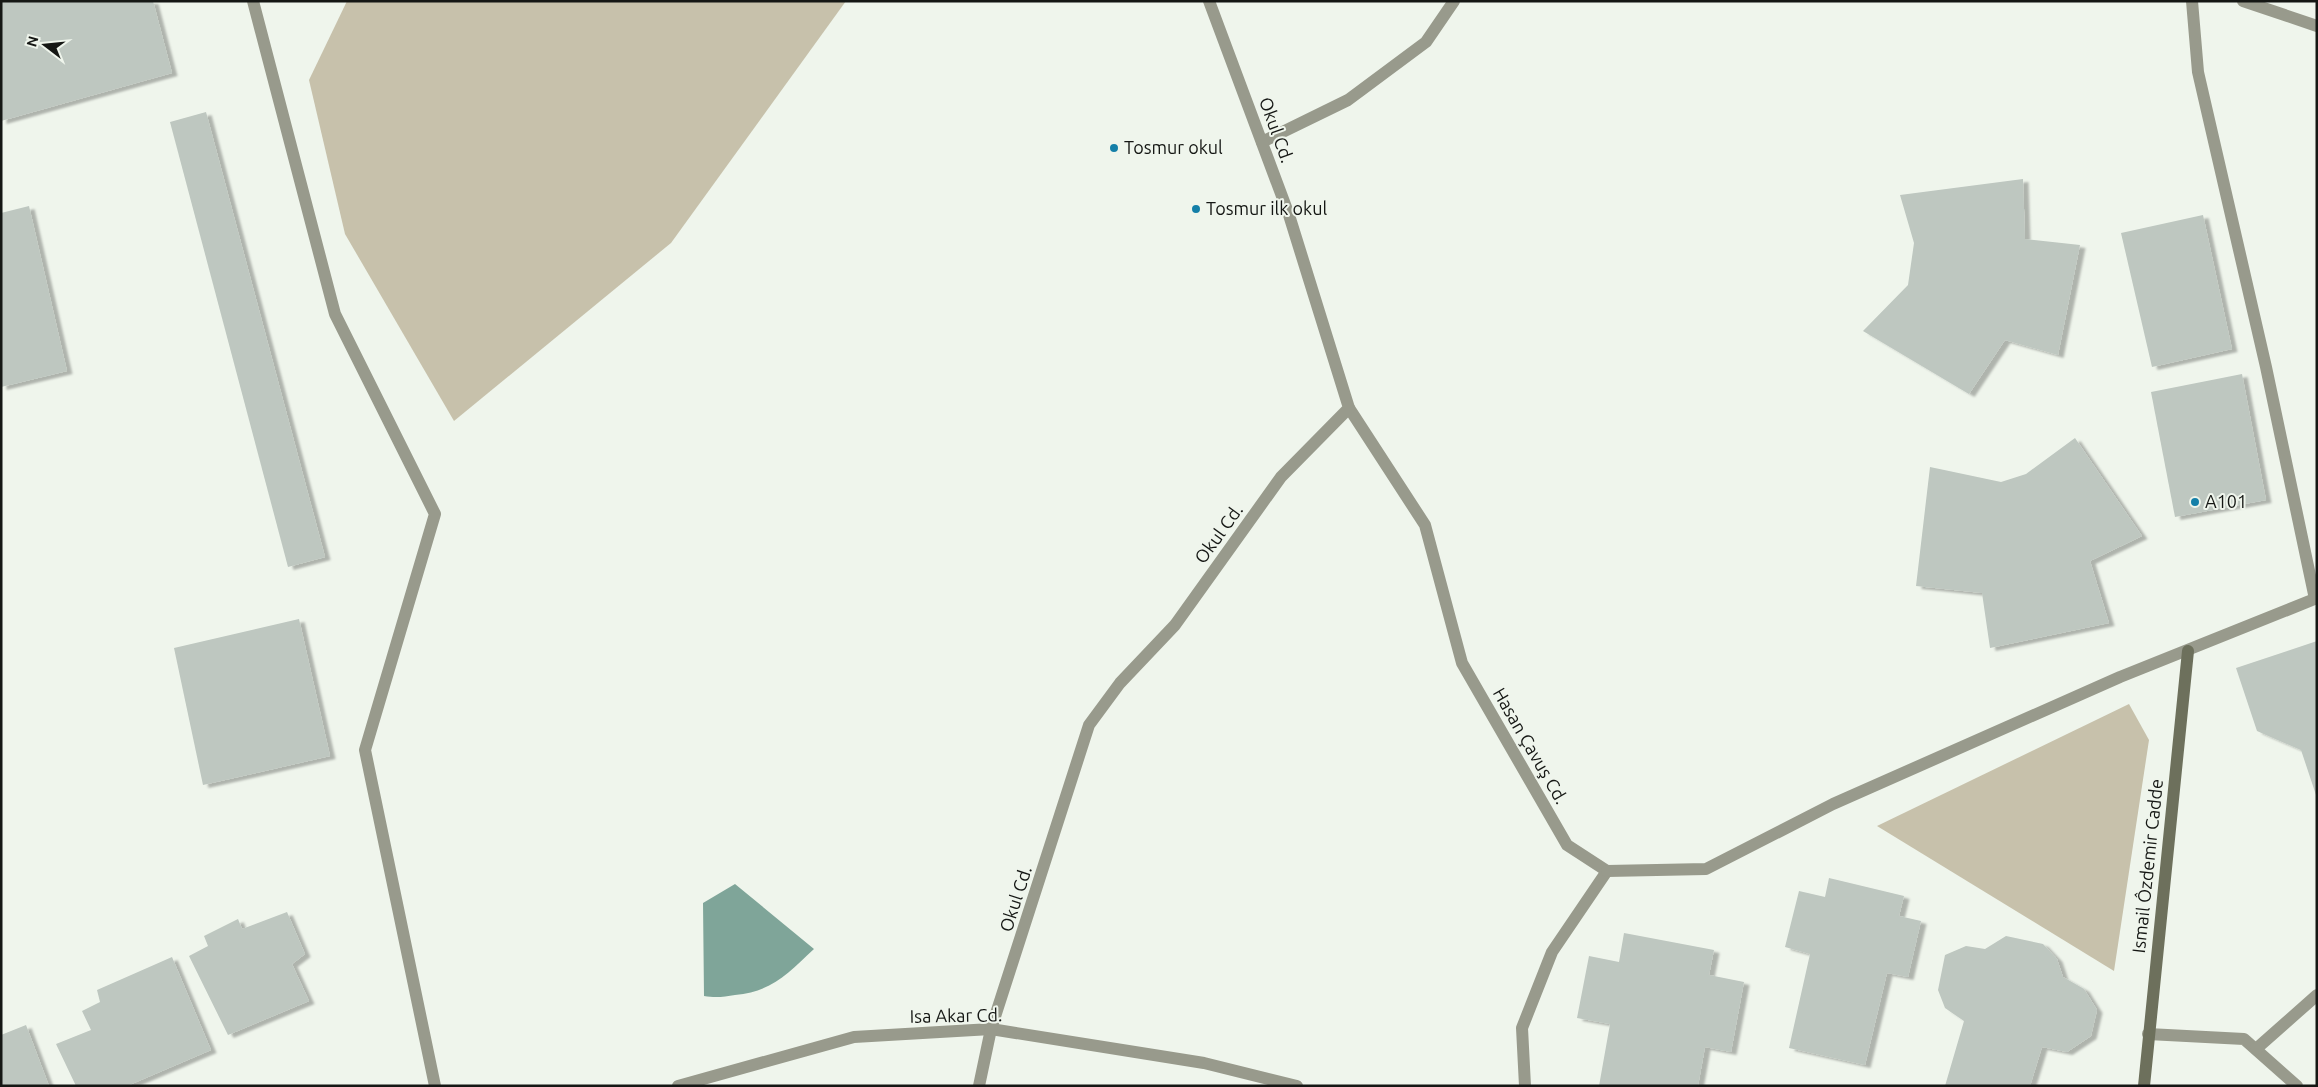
<svg xmlns="http://www.w3.org/2000/svg" width="2318" height="1087" font-family="Ubuntu,sans-serif">
  <style>
    .green { fill: #c7c1ab }
    .water { fill: #7fa599 }
    .building { fill: #bec7c0; filter: url(#shadow) }
    .lines { fill: none; stroke-linecap: round; stroke-linejoin: round }
    .street { stroke: #989a8c; stroke-width: 12 }
    .secondary { stroke: #6d705c; stroke-width: 12 }
    .poi-dot { fill: #147fa8; stroke: #eff5ec; stroke-width: 2 }
    .labels { text-anchor: middle; stroke-width: 4; stroke-linejoin: round; paint-order: stroke }
    .street-label { font-size: 18px; fill: #151714; stroke: #eff5ec }
    .poi-label { font-size: 18px; fill: #151714; stroke: #eff5ec; text-anchor: start }
  </style>
  <defs>
    <filter id="shadow"><feDropShadow dx="5.5" dy="3" stdDeviation="1" flood-color="#0004"/></filter>
  </defs>
  <rect width="100%" height="100%" fill="#eff5ec"/>
  <!-- green -->
  <g class="green">
    <polygon points="347,1 846,1 671,243 454,421 345,234 309,80"/>
    <polygon points="2129,704 2149,740 2114,971 1877,826"/>
  </g>
  <!-- water -->
  <path class="water" d="M 735,884 L 814,949 C 787,974 773,991 735,995 C 724,997 715,998 704,996 L 703,903 Z"/>
  <!-- building -->
  <g class="building">
    <polygon points="153,1 172,73 1,121 1,2"/>
    <polygon points="206,112 325,557 288,567 170,122"/>
    <polygon points="2023,179 2025,239 2080,245 2058,355 2005,340 1969,394 1863,331 1908,285 1914,243 1900,195"/>
    <polygon points="29,206 67,371 1,387 1,213"/>
    <polygon points="2203,215 2232,349 2152,367 2121,233"/>
    <polygon points="2242,374 2266,500 2175,517 2151,392"/>
    <polygon points="2075,438 2142,536 2090,561 2109,623 1990,648 1982,593 1916,586 1930,467 2001,482 2026,474"/>
    <polygon points="299,619 330,756 203,785 174,648"/>
    <polygon points="2317,641 2317,795 2316,795 2301,750 2257,731 2236,668"/>
    <polygon points="1829,878 1904,896 1899,916 1921,921 1908,977 1887,973 1865,1065 1789,1048 1810,954 1785,947 1799,891 1825,897"/>
    <polygon points="287,912 305,954 292,964 309,1001 228,1035 189,956 208,946 204,936 238,919 242,929"/>
    <polygon points="1624,933 1714,950 1709,975 1744,982 1731,1052 1705,1047 1698,1086 1599,1086 1610,1024 1577,1018 1589,956 1619,962"/>
    <polygon points="2006,936 2043,944 2057,959 2063,977 2084,989 2097,1010 2091,1036 2067,1052 2042,1047 2030,1086 1945,1086 1964,1021 1945,1008 1938,990 1945,955 1966,946 1985,949"/>
    <polygon points="172,957 211,1050 127,1086 76,1086 56,1044 91,1030 82,1011 100,1002 97,990"/>
    <polygon points="26,1025 49,1086 1,1086 1,1035"/>
  </g>
  <g class="lines">
    <!-- street -->
    <g class="street">
      <polyline points="253,1 335,314 435,514 365,750 435,1086"/>
      <polyline points="2192,1 2198,72 2266,367 2315,599"/>
      <polyline points="2243,1 2317,26"/>
      <polyline points="1262,142 1348,100 1426,42 1454,1"/>
      <polyline points="1349,408 1425,525 1462,663 1567,845 1607,871 1552,952 1522,1028 1525,1086"/>
      <polyline points="1607,871 1706,869 1833,804 2120,677 2317,598"/>
      <polyline points="2148,1034 2244,1039 2297,1086"/>
      <polyline points="2256,1049 2317,995"/>
      <polyline points="678,1086 854,1037 991,1029 1204,1063 1297,1086"/>
      <polyline points="979,1086 991,1029 1089,725 1120,683 1175,625 1281,477 1349,408 1289,215 1209,1"/>
    </g>
    <!-- secondary -->
    <polyline class="secondary" points="2144,1086 2188,651"/>
  </g>
  <!-- markers -->
  <g class="poi-dot">
    <circle cx="1114" cy="148" r="5"/>
    <circle cx="1196" cy="209" r="5"/>
    <circle cx="2195" cy="502" r="5"/>
  </g>
  <g class="labels">
    <!-- street labels -->
    <g class="street-label">
      <text transform="translate(1276 130) rotate(70)" y="6">Okul Cd.</text>
      <text transform="translate(1219 534) rotate(-54)" y="6">Okul Cd.</text>
      <text transform="translate(1530 746) rotate(60)" y="6">Hasan Çavuş Cd.</text>
      <text transform="translate(2148 866) rotate(-84)" y="6">Ismail Ôzdemir Cadde</text>
      <text transform="translate(1016 899) rotate(-72)" y="6">Okul Cd.</text>
      <text transform="translate(956 1016) rotate(-1)" y="6">Isa Akar Cd.</text>
    </g>
    <!-- poi labels -->
    <g class="poi-label">
      <text x="1124" y="154">Tosmur okul</text>
      <text x="1206" y="215">Tosmur ilk okul</text>
      <text x="2205" y="508">A101</text>
    </g>
  </g>
  <!-- border -->
  <rect width="2318" height="1087" fill="none" stroke="#151714" stroke-width="5"/>
  <!-- north arrow -->
  <g transform="translate(45 45) rotate(286)" stroke="#eff5ec" stroke-width="4" paint-order="stroke">
  <path d="M0-4L9 19L0 12L-9 19Z" fill="#151714"/>
  <text y="-8" font-size="14" font-weight="bold" text-anchor="middle" fill="#151714">N</text>
  </g>
</svg>
